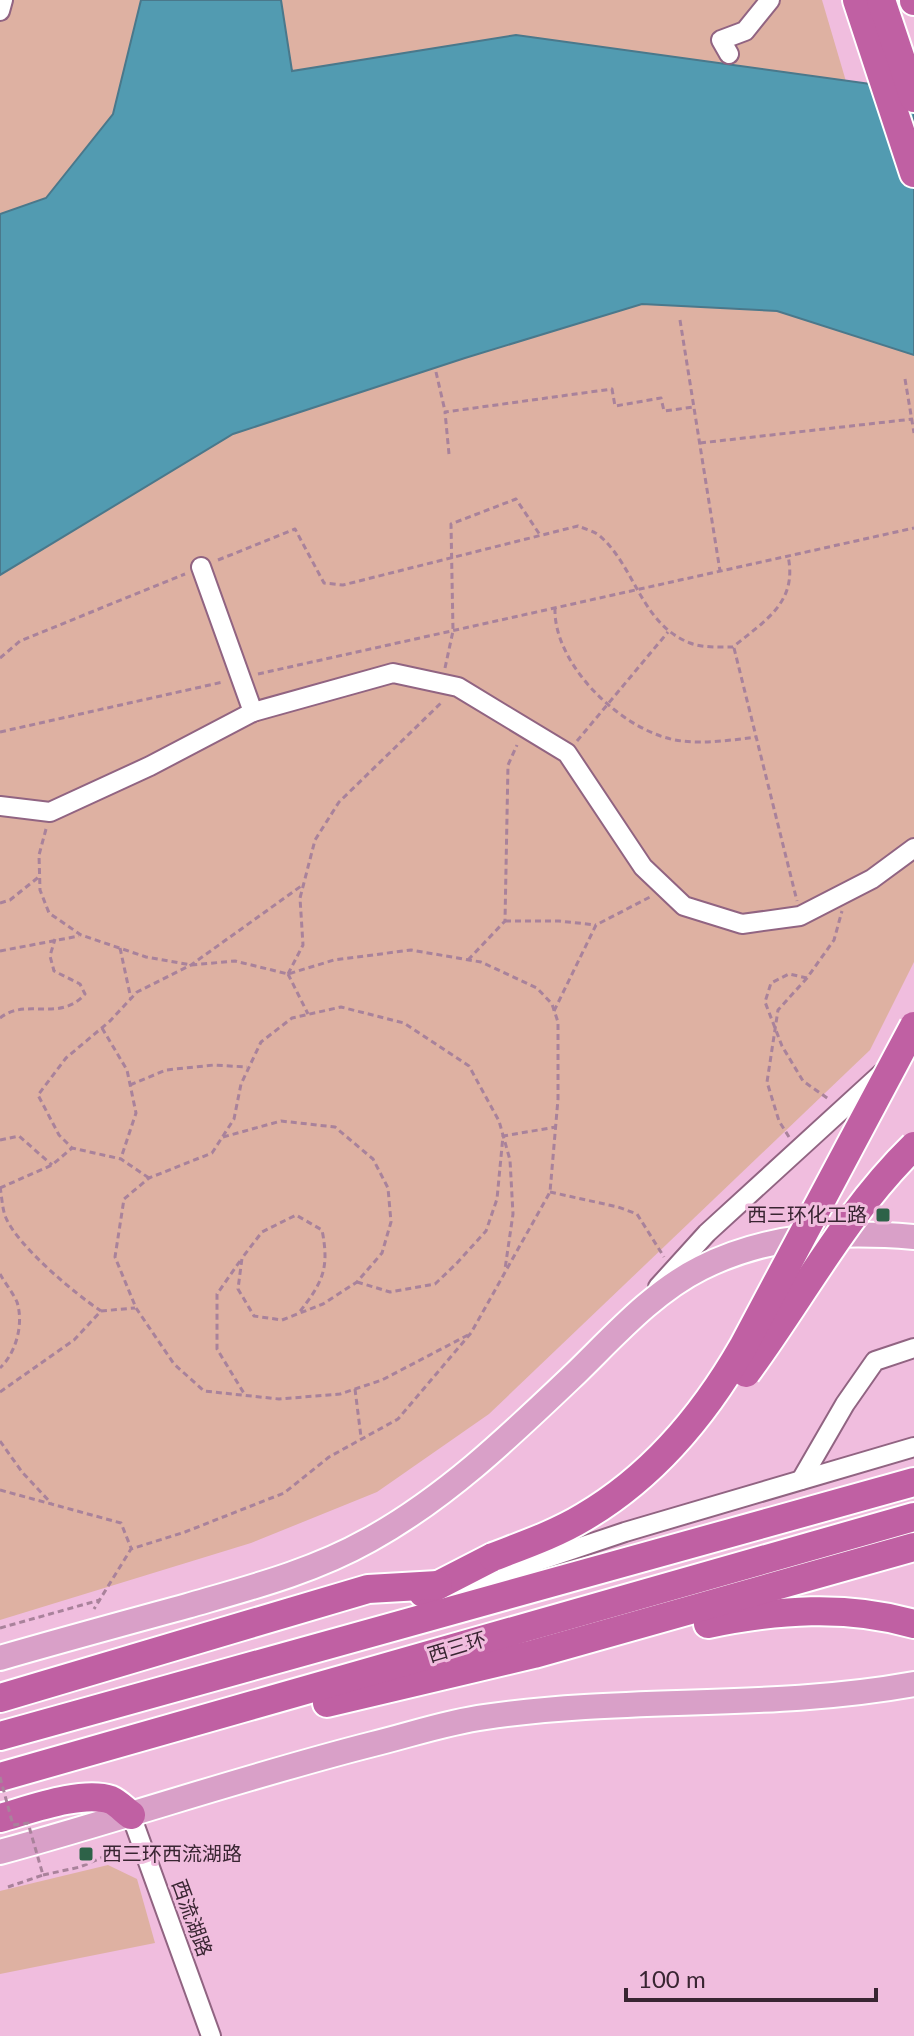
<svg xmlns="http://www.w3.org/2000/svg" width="914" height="2036" font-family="Lato,'Noto Sans SC',sans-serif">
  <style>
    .green { fill: #deb1a2 }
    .water { fill: #529bb1; stroke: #4a788b; stroke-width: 2 }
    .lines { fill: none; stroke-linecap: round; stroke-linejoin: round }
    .minor-casing { stroke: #916482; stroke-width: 22 }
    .major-casing { stroke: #fff; stroke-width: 28 }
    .highway-casing { stroke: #fff; stroke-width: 32 }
    .path { stroke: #a9829b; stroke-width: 3; stroke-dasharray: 6 4; stroke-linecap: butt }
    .minor { stroke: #fff; stroke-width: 18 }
    .major { stroke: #d9a0c8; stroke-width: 24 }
    .highway { stroke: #c060a3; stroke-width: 28 }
    .highway-bridge-casing { stroke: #fff; stroke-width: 32; stroke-linecap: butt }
    .path-bridge { stroke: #a9829b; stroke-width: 3; stroke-dasharray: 6 4; stroke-linecap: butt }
    .highway-bridge { stroke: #c060a3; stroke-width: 28 }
    .poi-dot { fill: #2d6248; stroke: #f0bdde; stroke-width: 3 }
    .labels { text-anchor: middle; stroke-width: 6; stroke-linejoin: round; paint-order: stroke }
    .poi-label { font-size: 20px; fill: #392532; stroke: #f0bdde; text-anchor: end }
    .street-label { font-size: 20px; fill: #392532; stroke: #f0bdde }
  </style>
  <rect width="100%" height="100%" fill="#f0bdde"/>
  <!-- green -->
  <g class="green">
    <polygon points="0,0 822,0 914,312 914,962 870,1050 489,1414 377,1492 251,1543 0,1620"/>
    <polygon points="108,1865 137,1879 155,1943 0,1974 0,1891"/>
  </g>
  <!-- water -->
  <polygon class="water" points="141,0 281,0 292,71 516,35 914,90 914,355 777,311 642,304 465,358 233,434 0,575 0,214 46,198 113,114"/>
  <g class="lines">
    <defs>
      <g id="minor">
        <polyline points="0,11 3,0"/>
        <polyline points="729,54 721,40 745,31 770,0"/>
        <polyline points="201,567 253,712"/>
        <polyline points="0,806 50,812 150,766 253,712 393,673 458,687 567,753 643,867 684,906 742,924 800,916 872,879 914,848"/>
        <polyline points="658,1287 707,1233 882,1073"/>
        <polyline points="801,1480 845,1404 875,1361 914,1348"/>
        <polyline points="453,1584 470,1584 625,1532 914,1447"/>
        <polyline points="131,1815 211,2036"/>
      </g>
      <g id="major">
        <path d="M 0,1658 C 62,1640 125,1623 187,1606 C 249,1588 312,1572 369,1540 C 447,1497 512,1434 576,1373 C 614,1336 653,1292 701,1268 C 769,1234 840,1231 914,1237"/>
        <path d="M 0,1852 C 125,1818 247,1776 373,1744 C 410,1735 447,1722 485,1717 C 627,1696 772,1710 914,1684"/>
      </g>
      <g id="highway">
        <polyline points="857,0 914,173"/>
        <polyline points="881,0 914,98"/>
        <polyline points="914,0 914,1"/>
        <polyline points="423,1593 493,1557"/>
        <path d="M 708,1624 C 776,1610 846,1604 914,1624"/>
        <polyline points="0,1698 368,1589 438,1585"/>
        <polyline points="327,1703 534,1654 914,1547"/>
        <polyline points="0,1736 914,1482"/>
        <polyline points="0,1777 914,1517"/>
        <path d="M 0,1818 C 29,1810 82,1790 111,1800 C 118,1803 125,1811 131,1815"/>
      </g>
    </defs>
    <!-- minor casing -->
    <use href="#minor" class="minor-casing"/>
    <!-- major casing -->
    <use href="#major" class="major-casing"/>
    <!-- highway casing -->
    <use href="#highway" class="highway-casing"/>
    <!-- path -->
    <g class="path">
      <polyline points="680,320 720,571"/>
      <polyline points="436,372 445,411"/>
      <polyline points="905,379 914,433"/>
      <polyline points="700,443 913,419"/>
      <polyline points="449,454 445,412 612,389 615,406 661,398 664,411 694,407"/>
      <path d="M 218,560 L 295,529 L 324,583 L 343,585 L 578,526 C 585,529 594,531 600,536 C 636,568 641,624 690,643 C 703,648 720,647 733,647 C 764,621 798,603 788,556"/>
      <path d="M 555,608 C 553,666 626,735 682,741 C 706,744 732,740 756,737"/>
      <polyline points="734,648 797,901"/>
      <polyline points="0,658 20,641 185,574"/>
      <polyline points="445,668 453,631 451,524 516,499 540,535"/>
      <polyline points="258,674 914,528"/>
      <polyline points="0,732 223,682"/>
      <polyline points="577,741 668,632"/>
      <polyline points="46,829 39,855 40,890 49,913 81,935 146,957 191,965 235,961 288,974 334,960 411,950 481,962 537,988 552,1004 558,1022 558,1099 550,1192 471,1333 398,1419 329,1457 284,1493 185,1532 131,1549 94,1609"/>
      <polyline points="0,903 10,900 40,876"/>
      <polyline points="505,921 559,921 596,925"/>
      <polyline points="120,948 131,999"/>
      <polyline points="0,951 79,936"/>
      <polyline points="468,960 505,921 508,765 517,745"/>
      <polyline points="288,974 303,945 300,898 315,840 339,802 442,702"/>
      <polyline points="288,974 308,1014"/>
      <polyline points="807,978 789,974 771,983 765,1002 782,1046 803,1081 830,1100"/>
      <polyline points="554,1011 596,925 650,897"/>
      <path d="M 0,1018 C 26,997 60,1023 85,994 L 80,984 L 54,971 L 50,956 L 55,939"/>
      <polyline points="102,1028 127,1070 136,1113 121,1158"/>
      <polyline points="130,1085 166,1070 214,1065 247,1067"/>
      <path d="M 223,1137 L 281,1121 L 335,1127 L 373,1159 L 388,1188 L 391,1222 L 382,1253 L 357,1282 L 323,1304 L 282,1320 L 254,1316 L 238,1289 L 242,1258 L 262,1232 L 296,1215 L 322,1230 C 330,1270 322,1283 298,1314"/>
      <polyline points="789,1137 779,1121 767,1082 778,1010 807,978 834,940 842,911"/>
      <polyline points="0,1140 19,1136 52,1165"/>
      <polyline points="149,1178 121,1159 72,1148 59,1135 38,1095 66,1058 110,1021 137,992 191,965 304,884"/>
      <path d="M 0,1187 C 2,1197 2,1209 6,1218 C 18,1246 75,1294 101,1311"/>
      <polyline points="0,1188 52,1165 72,1148"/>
      <polyline points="550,1192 618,1207 637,1214 664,1257"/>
      <polyline points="240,1261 217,1294 217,1349 245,1395"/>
      <path d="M 0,1274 C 5,1283 13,1293 17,1302 C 24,1324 16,1353 0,1368"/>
      <polyline points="357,1282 390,1292 435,1284 456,1264 486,1231 497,1199 503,1136 556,1127"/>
      <polyline points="468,1335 382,1380 340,1394 279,1399 204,1391 174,1364 136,1308 115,1257 124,1199 149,1178 212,1153 234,1119 241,1084 261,1042 292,1018 341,1007 404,1023 469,1066 499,1121 510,1160 513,1214 505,1269"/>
      <polyline points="355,1389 361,1437"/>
      <polyline points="0,1392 74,1340 101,1311 135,1308"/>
      <polyline points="0,1441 22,1472 51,1503"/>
      <polyline points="0,1490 121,1523 131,1548"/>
      <polyline points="0,1628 100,1600"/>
      <polyline points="43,1875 80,1867 110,1854 130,1862"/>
    </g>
    <!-- minor -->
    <use href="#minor" class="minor"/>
    <!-- major -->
    <use href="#major" class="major"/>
    <!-- highway -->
    <use href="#highway" class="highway"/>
    <defs>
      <g id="highway-bridge">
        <path d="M 746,1373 C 802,1297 846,1212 914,1146"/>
        <path d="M 493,1557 C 524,1545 556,1534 584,1517 C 652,1477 704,1415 743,1347 L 914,1026"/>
      </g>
    </defs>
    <!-- highway-bridge casing -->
    <use href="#highway-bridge" class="highway-bridge-casing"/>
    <!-- path-bridge -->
    <polyline class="path-bridge" points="0,1777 13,1825 28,1823 43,1875 5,1888"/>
    <!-- highway-bridge -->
    <use href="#highway-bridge" class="highway-bridge"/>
  </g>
  <!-- markers -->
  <g class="poi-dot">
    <rect x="875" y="1207" width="16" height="16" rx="4"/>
    <rect x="78" y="1846" width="16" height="16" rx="4"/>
  </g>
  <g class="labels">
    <!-- poi labels -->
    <g class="poi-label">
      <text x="867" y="1222">西三环化工路</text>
      <text x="102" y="1861" text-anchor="start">西三环西流湖路</text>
    </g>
    <!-- street labels -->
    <g class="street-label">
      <text transform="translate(457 1647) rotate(-17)" y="7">西三环</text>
      <text transform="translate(192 1918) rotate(70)" y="7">西流湖路</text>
    </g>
  </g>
  <!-- scale -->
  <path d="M626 1988v12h250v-12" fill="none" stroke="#392532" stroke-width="4"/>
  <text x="638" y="1988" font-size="24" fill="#392532" stroke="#f0bdde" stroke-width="6" paint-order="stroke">100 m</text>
</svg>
